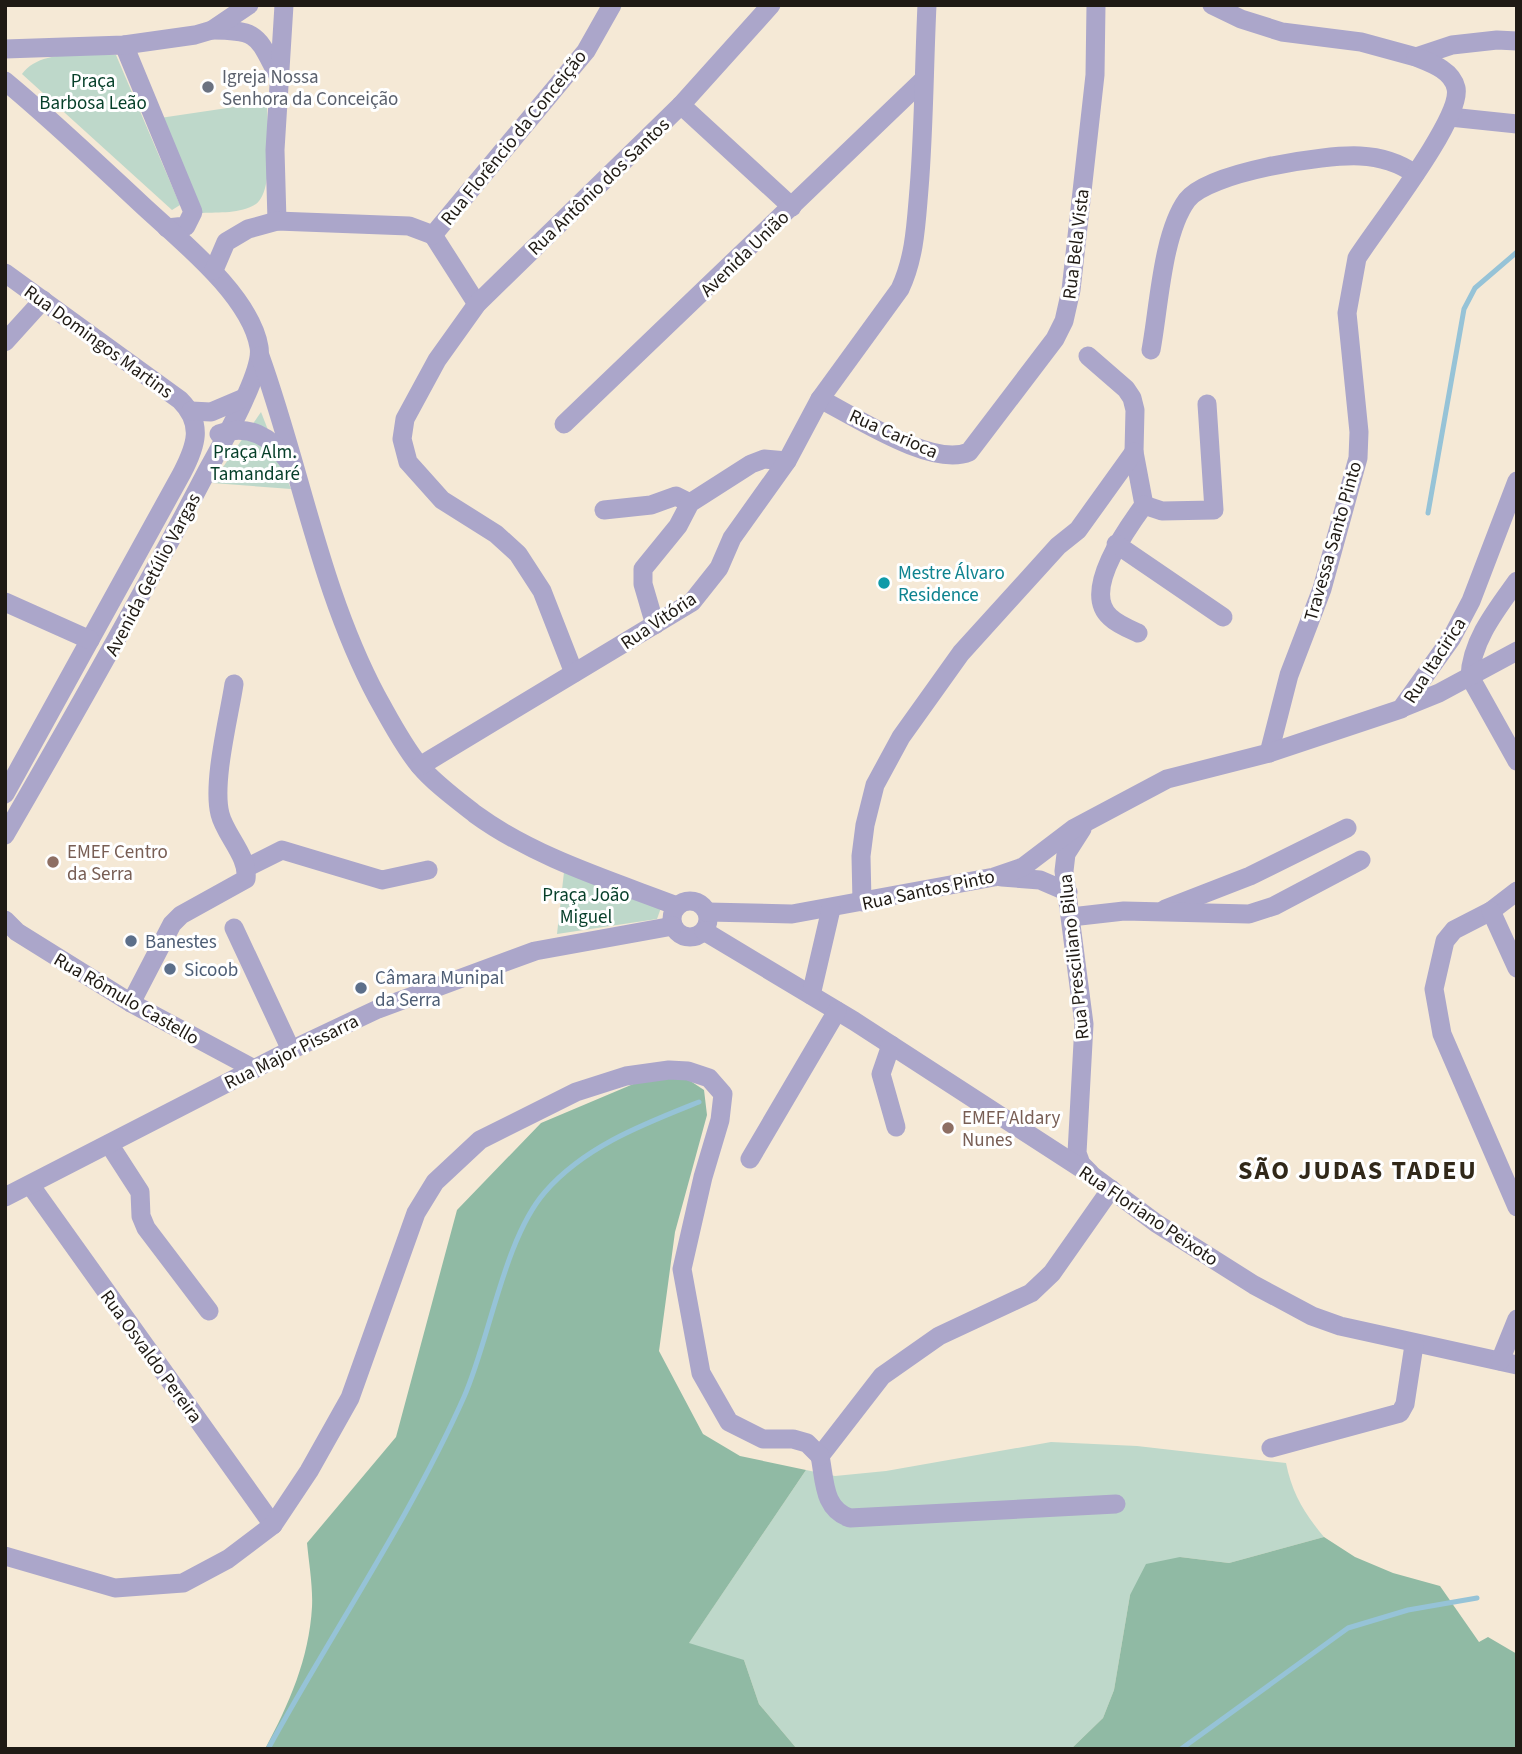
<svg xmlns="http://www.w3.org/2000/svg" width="1522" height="1754" font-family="'Source Sans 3',sans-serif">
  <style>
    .green { fill: #bed8ca }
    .forest { fill: #90baa4 }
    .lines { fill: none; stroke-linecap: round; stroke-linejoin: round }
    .stream { stroke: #96c3d7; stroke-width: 5 }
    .minor { stroke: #aba6ca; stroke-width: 19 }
    .worship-dot { fill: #6b7280; stroke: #fff; stroke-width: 2.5 }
    .culture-dot { fill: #0f9aa8; stroke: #fff; stroke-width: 2.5 }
    .education-dot { fill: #8d6e63; stroke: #fff; stroke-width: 2.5 }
    .service-dot { fill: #5c6f8a; stroke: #fff; stroke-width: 2.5 }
    .labels { text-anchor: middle; stroke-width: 6; stroke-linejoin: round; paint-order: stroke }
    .worship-label { font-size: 19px; fill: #5b616d; stroke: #fff; text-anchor: start }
    .park-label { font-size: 19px; fill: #063f29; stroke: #fff }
    .street-label { font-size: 19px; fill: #1f1a14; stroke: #fff }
    .culture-label { font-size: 19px; fill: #0d838f; stroke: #fff; text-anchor: start }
    .education-label { font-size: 19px; fill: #785e54; stroke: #fff; text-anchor: start }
    .service-label { font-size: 19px; fill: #4e5e75; stroke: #fff; text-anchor: start }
    .district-label { font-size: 26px; font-weight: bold; letter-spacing: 2px; fill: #312819; stroke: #fff }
  </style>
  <rect width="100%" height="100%" fill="#f5e9d6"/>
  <!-- green -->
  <g class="green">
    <path d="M 116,55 L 180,205 L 172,210 L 22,74 C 42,48 86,56 116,55 Z"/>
    <path d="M 267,102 C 267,125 275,190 256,204 C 240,214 219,212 202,213 L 160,118 Z"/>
    <polygon points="261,412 291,489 212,483"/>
    <polygon points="564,872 663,902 657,919 557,934"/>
    <path d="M 1051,1442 L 1137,1446 L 1286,1463 C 1292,1493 1304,1513 1324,1537 L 1229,1563 L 1180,1557 L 1130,1595 L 1114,1690 L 1103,1718 L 1071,1749 L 797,1749 L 759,1704 L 744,1660 L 678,1659 L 806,1470 L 835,1476 L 886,1471 Z"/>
  </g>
  <!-- forest -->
  <g class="forest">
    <path d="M 657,1074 L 683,1076 L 704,1090 L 707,1115 L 675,1232 L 659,1351 L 703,1434 L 740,1456 L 806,1470 L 689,1643 L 744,1660 L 759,1704 L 797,1749 L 265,1749 C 289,1704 309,1659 312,1607 C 313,1586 309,1564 307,1543 L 396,1437 L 457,1210 L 541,1123 Z"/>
    <polygon points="1324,1537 1355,1557 1393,1573 1440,1586 1479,1642 1488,1637 1517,1654 1517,1749 1071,1749 1103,1718 1114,1690 1130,1595 1146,1564 1180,1557 1229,1563"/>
  </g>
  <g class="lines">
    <!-- stream -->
    <g class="stream">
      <polyline points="1428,513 1464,309 1475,288 1517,252"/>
      <path d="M 268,1749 C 332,1632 409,1520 464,1397 C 490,1338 504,1239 545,1192 C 585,1146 644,1124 699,1102"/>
      <polyline points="1181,1749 1348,1628 1408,1610 1477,1598"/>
    </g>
    <!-- minor -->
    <g class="minor">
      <polyline points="1212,5 1241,19 1282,32 1361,42 1416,57 1452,45 1497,40 1517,41"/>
      <path d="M 212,30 C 261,30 257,37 279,77"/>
      <polyline points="124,45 193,212 186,226 167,228"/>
      <polyline points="5,49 124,45 195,35 212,30 249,5"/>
      <path d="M 5,81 C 52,120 95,161 139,202 C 177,238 250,294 259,347 C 264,372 219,449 206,473 C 142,596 74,716 5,835"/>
      <polyline points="681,105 792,207"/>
      <polyline points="1450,117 1517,124"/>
      <polyline points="277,221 275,150 284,5"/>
      <polyline points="433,235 477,304"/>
      <polyline points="214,270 226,242 248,229 277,221 409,226 433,235 586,51 612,5"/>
      <path d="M 5,273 L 180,400 C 204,424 196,446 182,473 L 5,794"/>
      <polyline points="5,342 43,300"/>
      <path d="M 1151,350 C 1159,308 1162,234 1187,200 C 1208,172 1325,154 1360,156 C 1381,157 1398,162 1415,174"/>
      <path d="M 260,356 C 301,470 320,590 377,697 C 390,720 402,744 419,765 C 434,783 456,799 475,814 C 534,857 609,880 677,906"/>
      <path d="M 1088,356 L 1126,389 L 1132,398 L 1135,410 L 1134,452 L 1144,505 C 1128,527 1081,591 1110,617 C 1117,624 1129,629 1138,633"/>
      <path d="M 820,399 C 856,417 932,468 969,452 L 1055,339 L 1064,321 L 1071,290 L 1095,75 L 1096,5"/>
      <polyline points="191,411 211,412 244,398"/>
      <polyline points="564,424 923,80"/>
      <path d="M 219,434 C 248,423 272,437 288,461"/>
      <polyline points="1144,505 1162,511 1214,510 1207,404"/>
      <polyline points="604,510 651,505 676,496 690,503"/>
      <polyline points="1116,544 1223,617"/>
      <path d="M 1517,581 C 1497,609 1471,641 1470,677 L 1517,761"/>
      <polyline points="5,602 90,640"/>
      <polyline points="655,625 643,584 643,569 678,526 690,503 751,464 764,459 787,461"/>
      <polyline points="574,673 542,591 518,554 496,534 442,500 408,462 402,439 405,419 437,360 477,304 681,105 771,5"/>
      <polyline points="1402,708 1439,693 1517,651"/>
      <path d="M 1269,753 L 1289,675 L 1322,589 L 1358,458 L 1359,432 L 1347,313 L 1357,258 C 1376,228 1463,118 1456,88 C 1452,70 1431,63 1416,57"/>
      <path d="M 420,766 L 692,602 L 719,568 L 732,538 L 787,461 L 820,399 L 900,289 C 915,257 916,224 919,189 C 924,128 924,67 927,5"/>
      <polyline points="1082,829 1066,854 1064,871 1084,1024 1077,1153 1081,1164 1090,1173"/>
      <polyline points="246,868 282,850 382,880 428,870"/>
      <polyline points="1002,877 1040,880 1068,892"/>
      <polyline points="1517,891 1491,911 1454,930 1445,941 1434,989 1442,1034 1517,1207"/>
      <circle cx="690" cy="919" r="18"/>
      <polyline points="862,902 861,856 865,825 875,785 901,737 961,653 1058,546 1078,530 1134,452"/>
      <polyline points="1165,909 1250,876 1347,828"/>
      <polyline points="1491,911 1517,968"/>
      <polyline points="707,912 792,914 994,877 1023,867 1073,829 1167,779 1269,753 1401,709 1451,639 1471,601 1517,481"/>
      <polyline points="1071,917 1124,911 1249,914 1274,906 1361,860"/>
      <polyline points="5,920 17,932 131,1003 254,1069"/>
      <polyline points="234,928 291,1050"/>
      <polyline points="704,931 854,1021 1093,1176 1156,1223 1254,1285 1312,1316 1340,1326 1517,1365"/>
      <polyline points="811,995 831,909"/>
      <path d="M 131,1003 L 172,924 L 181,915 L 246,879 C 249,857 225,835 220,814 C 212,783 229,717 234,684"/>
      <polyline points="891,1045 881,1074 896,1127"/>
      <polyline points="109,1144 140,1192 141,1216 146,1228 209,1311"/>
      <polyline points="750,1159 837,1011"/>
      <polyline points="31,1186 273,1525"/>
      <polyline points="5,1197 291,1050 378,1009 535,951 673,926"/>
      <polyline points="1500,1361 1517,1319"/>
      <polyline points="1271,1448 1400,1413 1405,1404 1414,1345"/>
      <polyline points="820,1456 882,1376 939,1336 1031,1293 1052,1273 1111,1189"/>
      <path d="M 820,1456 C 825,1481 823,1509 850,1518 L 1116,1504"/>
      <polyline points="5,1556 115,1588 183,1583 228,1559 273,1525 309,1471 350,1398 416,1213 435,1182 480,1140 576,1092 626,1076 669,1070 688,1071 709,1078 723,1094 720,1120 703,1177 682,1269 701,1373 729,1422 763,1439 793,1439 807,1443 820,1456"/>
    </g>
  </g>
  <!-- markers -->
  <circle class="worship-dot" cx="208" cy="87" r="7"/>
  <circle class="culture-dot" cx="884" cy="583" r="7"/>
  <g class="education-dot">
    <circle cx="53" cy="862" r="7"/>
    <circle cx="948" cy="1128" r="7"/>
  </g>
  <g class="service-dot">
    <circle cx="131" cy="941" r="7"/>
    <circle cx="170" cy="969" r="7"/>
    <circle cx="361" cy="988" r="7"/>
  </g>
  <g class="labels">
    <!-- worship labels -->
    <g class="worship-label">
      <text x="222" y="83">Igreja Nossa<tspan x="222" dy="22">Senhora da Conceição</tspan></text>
    </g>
    <!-- park labels -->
    <g class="park-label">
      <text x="93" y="87">Praça<tspan x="93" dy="22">Barbosa Leão</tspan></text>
      <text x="255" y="458">Praça Alm.<tspan x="255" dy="22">Tamandaré</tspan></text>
      <text x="586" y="901">Praça João<tspan x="586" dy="22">Miguel</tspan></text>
    </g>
    <!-- street labels -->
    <g class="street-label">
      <text transform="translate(513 137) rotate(-51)" y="7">Rua Florêncio da Conceição</text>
      <text transform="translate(598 186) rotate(-44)" y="7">Rua Antônio dos Santos</text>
      <text transform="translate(1075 244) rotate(-83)" y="7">Rua Bela Vista</text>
      <text transform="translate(744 253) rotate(-44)" y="7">Avenida União</text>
      <text transform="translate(99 341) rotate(36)" y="7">Rua Domingos Martins</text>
      <text transform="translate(894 433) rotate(24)" y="7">Rua Carioca</text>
      <text transform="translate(1332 541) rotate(-74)" y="7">Travessa Santo Pinto</text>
      <text transform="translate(152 574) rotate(-62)" y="7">Avenida Getúlio Vargas</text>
      <text transform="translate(658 620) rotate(-34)" y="7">Rua Vitória</text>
      <text transform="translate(1434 660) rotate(-57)" y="7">Rua Itacirica</text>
      <text transform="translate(928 889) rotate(-12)" y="7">Rua Santos Pinto</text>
      <text transform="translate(1073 957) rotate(-96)" y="7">Rua Presciliano Bilua</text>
      <text transform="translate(127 998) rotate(30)" y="7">Rua Rômulo Castello</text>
      <text transform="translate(291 1051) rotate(-26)" y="7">Rua Major Pissarra</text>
      <text transform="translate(1149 1215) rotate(34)" y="7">Rua Floriano Peixoto</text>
      <text transform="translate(152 1356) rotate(54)" y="7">Rua Osvaldo Pereira</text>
    </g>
    <!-- culture labels -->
    <g class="culture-label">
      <text x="898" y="579">Mestre Álvaro<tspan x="898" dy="22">Residence</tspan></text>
    </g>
    <!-- education labels -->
    <g class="education-label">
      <text x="67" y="858">EMEF Centro<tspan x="67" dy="22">da Serra</tspan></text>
      <text x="962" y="1124">EMEF Aldary<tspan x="962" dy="22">Nunes</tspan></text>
    </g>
    <!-- service labels -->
    <g class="service-label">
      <text x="145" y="948">Banestes</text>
      <text x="184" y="976">Sicoob</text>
      <text x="375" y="984">Câmara Munipal<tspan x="375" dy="22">da Serra</tspan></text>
    </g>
    <!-- district labels -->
    <g class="district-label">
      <text x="1358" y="1179">SÃO JUDAS TADEU</text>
    </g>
  </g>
  <!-- border -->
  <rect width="1522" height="1754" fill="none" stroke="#1f1a14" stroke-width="14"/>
</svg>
